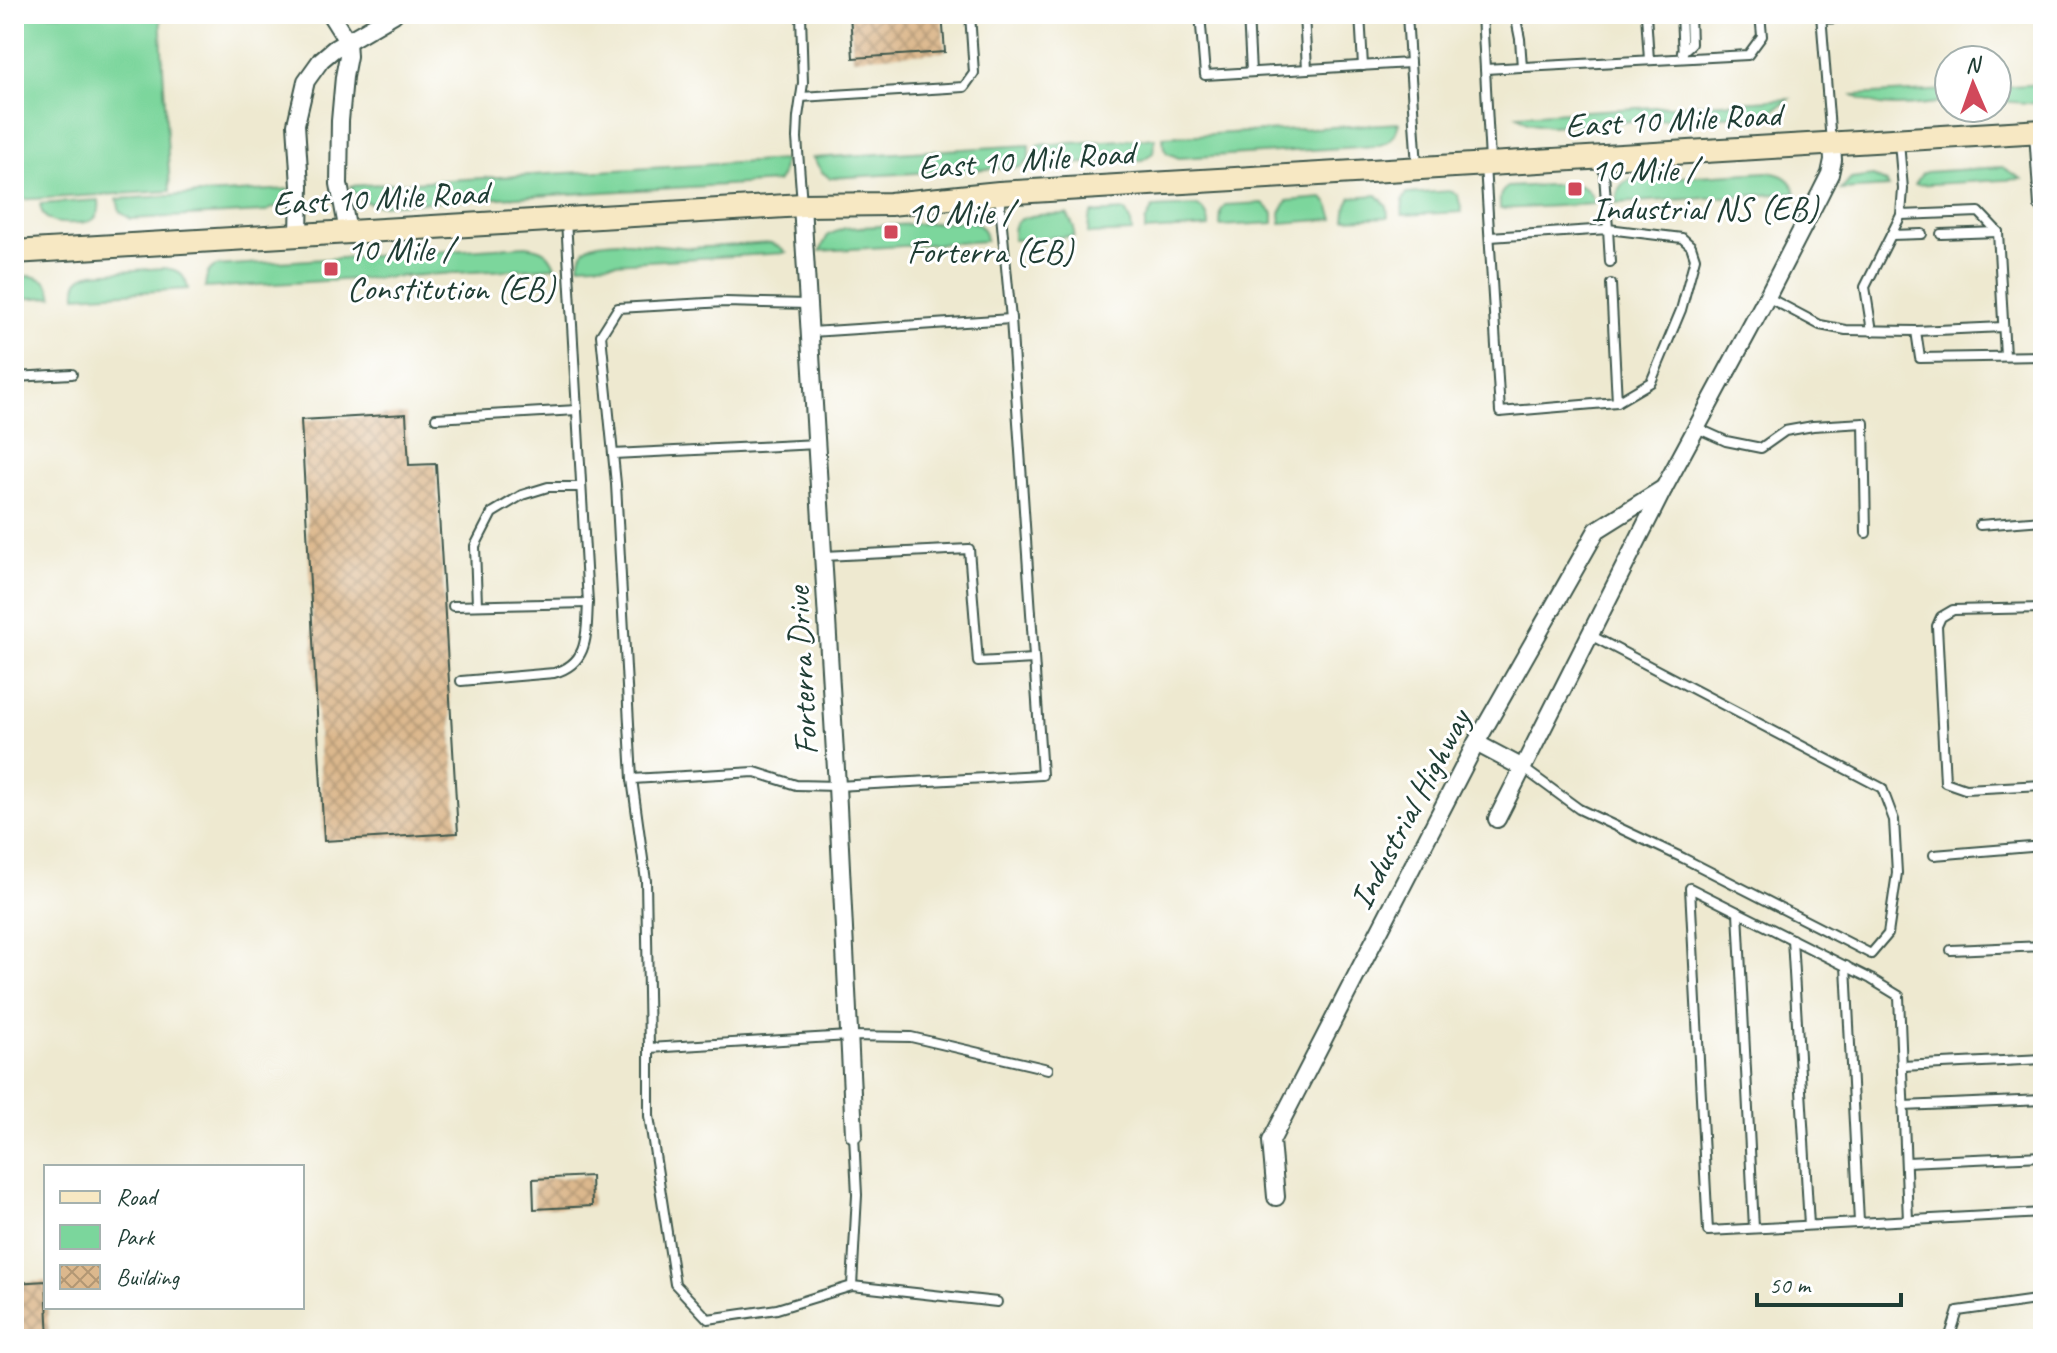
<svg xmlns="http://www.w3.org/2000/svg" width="2057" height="1353" font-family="Caveat,sans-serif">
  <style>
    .green { fill: #7bd69c; stroke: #4d8a68; stroke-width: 2 }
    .building { fill: url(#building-cross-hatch) }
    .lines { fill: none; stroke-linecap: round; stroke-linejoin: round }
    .lane-casing { stroke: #3e574b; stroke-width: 12 }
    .street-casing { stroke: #3e574b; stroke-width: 20 }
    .secondary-casing { stroke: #3e574b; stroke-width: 26 }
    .lane { stroke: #fff; stroke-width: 8 }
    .street { stroke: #fff; stroke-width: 16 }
    .secondary { stroke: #f7e8c3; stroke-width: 22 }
    .poi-dot { fill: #d1495b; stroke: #fff; stroke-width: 3 }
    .labels { text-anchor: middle; stroke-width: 6; stroke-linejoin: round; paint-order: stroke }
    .street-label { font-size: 34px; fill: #1f3d34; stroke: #fff }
    .poi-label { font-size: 34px; fill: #1f3d34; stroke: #fff; text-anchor: start }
  </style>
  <defs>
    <pattern id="building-cross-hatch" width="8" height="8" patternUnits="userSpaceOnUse" patternTransform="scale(2)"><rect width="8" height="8" fill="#dcb88d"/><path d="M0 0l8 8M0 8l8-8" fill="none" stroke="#b29774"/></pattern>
  </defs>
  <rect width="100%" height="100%" fill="#fff"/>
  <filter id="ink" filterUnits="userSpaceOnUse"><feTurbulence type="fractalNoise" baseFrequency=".0125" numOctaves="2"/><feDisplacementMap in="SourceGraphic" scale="16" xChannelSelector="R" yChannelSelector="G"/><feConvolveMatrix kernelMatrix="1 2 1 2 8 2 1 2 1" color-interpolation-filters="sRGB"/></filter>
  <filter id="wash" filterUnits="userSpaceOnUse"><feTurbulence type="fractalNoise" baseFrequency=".006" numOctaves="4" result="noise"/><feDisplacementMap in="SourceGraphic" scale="32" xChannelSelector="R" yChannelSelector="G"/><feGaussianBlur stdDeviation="1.8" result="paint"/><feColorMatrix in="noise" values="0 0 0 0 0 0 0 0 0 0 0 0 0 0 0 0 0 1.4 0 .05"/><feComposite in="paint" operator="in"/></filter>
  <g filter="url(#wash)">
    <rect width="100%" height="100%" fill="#eee9d0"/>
    <!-- green -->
    <g class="green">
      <polygon points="14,14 160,14 170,191 14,200"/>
      <polygon points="2043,84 2043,104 1997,101 1997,87"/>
      <path d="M 1949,90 L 1949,102 C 1917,104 1881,113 1853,95 Z"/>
      <polygon points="1790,99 1773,111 1761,114 1549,126 1527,122 1517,115"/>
      <path d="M 1399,123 C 1395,137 1390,143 1376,146 L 1179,158 L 1167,153 L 1164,148 L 1163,137 Z"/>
      <path d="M 1155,138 L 1153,153 L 1142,160 L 1049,165 C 1038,161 1037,155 1037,145 Z"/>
      <polygon points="1029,145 1029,160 1021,167 830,178 822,172 813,158"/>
      <path d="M 784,160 L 781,177 L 777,182 L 378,205 C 365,203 356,198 350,186 Z"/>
      <polygon points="2002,167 2022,179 1915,185 1921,175 1926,172"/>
      <path d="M 1767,172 C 1782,174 1791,178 1796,193 L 1616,203 C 1617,191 1619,184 1630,180 Z"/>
      <polygon points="1873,176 1885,182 1888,187 1841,190 1851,179"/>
      <path d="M 1572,184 C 1585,186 1591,191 1594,204 L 1500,209 C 1500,199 1498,193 1508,187 Z"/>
      <path d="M 289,189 C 284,203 276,208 263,212 L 131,219 L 120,212 L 117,199 Z"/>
      <polygon points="1452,191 1458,196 1462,212 1402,215 1403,200 1407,194"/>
      <polygon points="1377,195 1387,206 1388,217 1345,219 1347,204 1351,197"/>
      <polygon points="1323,198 1329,205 1334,219 1281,223 1280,213 1287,201"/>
      <path d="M 99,200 C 100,207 100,214 94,219 C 88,223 81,223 75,223 C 57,224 43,224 40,204 Z"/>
      <polygon points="1263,203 1273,213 1273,223 1220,226 1221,211 1225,205"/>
      <path d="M 1198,206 C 1206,212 1209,217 1209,227 L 1145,231 L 1145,222 L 1153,208 Z"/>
      <polygon points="1125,211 1131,223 1132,232 1088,234 1089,219 1092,213"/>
      <path d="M 1067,214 L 1074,227 L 1074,236 L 1013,240 C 1013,236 1013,229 1014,226 C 1020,212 1054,215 1067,214 Z"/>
      <path d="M 965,221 C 979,222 985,228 986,241 L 820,251 L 828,235 L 845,228 Z"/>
      <path d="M 618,241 L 691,248 L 771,243 L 780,247 L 786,253 L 579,265 C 581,241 598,243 618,241 Z"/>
      <path d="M 526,246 C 541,248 550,252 555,267 L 205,288 C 206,278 206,271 216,266 Z"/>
      <path d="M 163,268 C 178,269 185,274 188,289 L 76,296 C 75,282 79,276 93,273 Z"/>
      <path d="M 31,276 C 45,279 50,283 53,297 L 14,299 L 14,277 Z"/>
    </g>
    <g id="blocks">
      <!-- building -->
      <g class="building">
        <polygon points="850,14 942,14 945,52 853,58"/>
        <polygon points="406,414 409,465 436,464 458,833 324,841 301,420"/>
        <polygon points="591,1176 592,1206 534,1209 533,1179"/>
        <polygon points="46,1281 49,1339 14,1339 14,1283"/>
      </g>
    </g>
  </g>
  <g filter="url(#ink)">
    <use href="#blocks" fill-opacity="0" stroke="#3e574b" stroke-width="2"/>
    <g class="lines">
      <defs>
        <g id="lane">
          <polyline points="801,14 803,83 798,117 797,138 802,204"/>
          <polyline points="1200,14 1205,75 1410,63 1407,14"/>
          <polyline points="1248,14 1251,72"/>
          <polyline points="1304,14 1307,69"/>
          <polyline points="1360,14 1363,66"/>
          <polyline points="1482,14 1490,161"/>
          <polyline points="1515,14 1520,39 1522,67"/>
          <polyline points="1646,14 1649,60"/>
          <polyline points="1681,14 1683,58"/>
          <polyline points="1821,14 1831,143"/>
          <polyline points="1821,19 1904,14"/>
          <polyline points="1682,52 1691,44 1690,14"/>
          <polyline points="1410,63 1417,166"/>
          <polyline points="1485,69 1748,55 1762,36 1760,14"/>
          <polyline points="801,97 964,87 974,73 970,14"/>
          <polyline points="2034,132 2039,206 2043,205"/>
          <polyline points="1603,160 1608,229 1682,238 1691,246 1695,258 1681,310 1651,382 1617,402"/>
          <polyline points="1485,165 1500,412 1617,402 1611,284"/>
          <polyline points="1901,215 1979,212 1998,232 2005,356"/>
          <polyline points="1941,234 1998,232"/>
          <polyline points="1891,235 1922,234"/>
          <polyline points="1490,237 1608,229 1610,262"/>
          <polyline points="1767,297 1820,325 1846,330 1916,331 1920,358 2043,356"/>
          <polyline points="808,304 725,302 618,308 601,335 616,484 632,779 646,881 649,1048 649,1116 675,1284 708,1319 777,1309 852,1286 857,1195 854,1135"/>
          <polyline points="1872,331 1865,287 1901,215 1903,189 1899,142"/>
          <polyline points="1916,331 2003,327"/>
          <polyline points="811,332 1011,319"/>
          <polyline points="14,377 72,374"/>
          <polyline points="436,418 577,410"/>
          <polyline points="1697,428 1726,441 1761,448 1785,431 1813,426 1864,423 1866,533"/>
          <polyline points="613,454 817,444"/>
          <polyline points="1980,525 2043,520"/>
          <polyline points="824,556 969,549 978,662 1034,659"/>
          <polyline points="477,605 475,546 492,513 522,495 548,487 581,487"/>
          <polyline points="453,606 588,603"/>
          <polyline points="2043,608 1953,610 1941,617 1937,626 1945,782 1965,789 2043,785"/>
          <path d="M 461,681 L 554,673 C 590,663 586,633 588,603 L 566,220"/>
          <polyline points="1523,768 1579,809 1683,858 1871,954 1888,934 1897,873 1894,820 1882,788 1590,635"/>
          <polyline points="632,779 755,772 796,785 837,786 1042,775 1011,319 999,194"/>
          <polyline points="1934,855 2043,846"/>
          <polyline points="1738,912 1754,1228"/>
          <polyline points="1792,939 1809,1225"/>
          <polyline points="1951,950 2043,946"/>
          <polyline points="1846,966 1859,1222"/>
          <polyline points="649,1048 849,1036 911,1037 1048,1069"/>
          <polyline points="1902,1066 2043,1059"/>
          <polyline points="1903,1106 2043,1100"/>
          <polyline points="1906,1162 2043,1156"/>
          <polyline points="1908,1220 1899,996 1871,979 1690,888 1708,1231 2043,1213"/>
          <polyline points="852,1286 997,1302"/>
          <polyline points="1949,1339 1958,1311 2043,1299"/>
        </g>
        <g id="street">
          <polyline points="330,14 347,41 348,56 344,77 340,121 339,184 348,232"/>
          <polyline points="802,205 837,786 854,1134"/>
          <polyline points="299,235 300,186 296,124 306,81 321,60 334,49 394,14"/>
          <polyline points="1476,743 1523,768"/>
          <polyline points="1497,819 1664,488 1767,297 1820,194 1830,174 1833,160 1832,144"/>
          <polyline points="1276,1197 1271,1141 1476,743 1597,530 1664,488"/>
        </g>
        <polyline id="secondary" points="14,252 802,205 890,204 999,193 2043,131"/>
      </defs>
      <!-- lane casing -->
      <use href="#lane" class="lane-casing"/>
      <!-- street casing -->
      <use href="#street" class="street-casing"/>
      <!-- secondary casing -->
      <use href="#secondary" class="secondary-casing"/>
      <!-- lane -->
      <use href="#lane" class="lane"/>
      <!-- street -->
      <use href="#street" class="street"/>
      <!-- secondary -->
      <use href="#secondary" class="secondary"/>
    </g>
  </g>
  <!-- markers -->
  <g class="poi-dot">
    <rect x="1567" y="181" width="16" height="16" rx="4"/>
    <rect x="883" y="224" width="16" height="16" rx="4"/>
    <rect x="323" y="261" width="16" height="16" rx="4"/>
  </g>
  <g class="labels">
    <!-- street labels -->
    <g class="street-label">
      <text transform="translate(1673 119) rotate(-3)" y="12">East 10 Mile Road</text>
      <text transform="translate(1026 159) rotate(-4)" y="12">East 10 Mile Road</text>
      <text transform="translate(380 197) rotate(-3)" y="12">East 10 Mile Road</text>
      <text transform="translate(801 671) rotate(-93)" y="12">Forterra Drive</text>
      <text transform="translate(1409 809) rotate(-62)" y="12">Industrial Highway</text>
    </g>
    <!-- poi labels -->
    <g class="poi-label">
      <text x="1591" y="181">10 Mile /<tspan x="1591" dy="39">Industrial NS (EB)</tspan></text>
      <text x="907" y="224">10 Mile /<tspan x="907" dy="39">Forterra (EB)</tspan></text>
      <text x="347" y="261">10 Mile /<tspan x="347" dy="39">Constitution (EB)</tspan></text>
    </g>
  </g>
  <!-- margin -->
  <rect width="2057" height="1353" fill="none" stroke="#fff" stroke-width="48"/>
  <!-- legend -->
  <rect x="44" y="1165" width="260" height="144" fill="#ffffff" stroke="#a5b1ae" stroke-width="2"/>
  <rect x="60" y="1191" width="40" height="12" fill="#f7e8c3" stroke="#a5b1ae" stroke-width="2"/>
  <text x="116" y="1205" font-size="24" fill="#1f3d34">Road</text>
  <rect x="60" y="1225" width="40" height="24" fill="#7bd69c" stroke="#a5b1ae" stroke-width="2"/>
  <text x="116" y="1245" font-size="24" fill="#1f3d34">Park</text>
  <rect x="60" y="1265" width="40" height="24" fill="url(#building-cross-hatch)" stroke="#a5b1ae" stroke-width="2"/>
  <text x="116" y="1285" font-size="24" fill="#1f3d34">Building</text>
  <!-- north arrow -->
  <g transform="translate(1973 84) rotate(358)"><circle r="38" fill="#ffffff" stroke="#a5b1ae" stroke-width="2"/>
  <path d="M0-6L14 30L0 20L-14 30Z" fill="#d1495b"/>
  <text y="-12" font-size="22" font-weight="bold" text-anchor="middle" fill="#1f3d34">N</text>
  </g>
  <!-- scale -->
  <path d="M1757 1293v12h144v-12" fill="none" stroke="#1f3d34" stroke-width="4"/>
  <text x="1769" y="1293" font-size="24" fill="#1f3d34" stroke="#ffffff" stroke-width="6" paint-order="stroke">50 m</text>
</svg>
